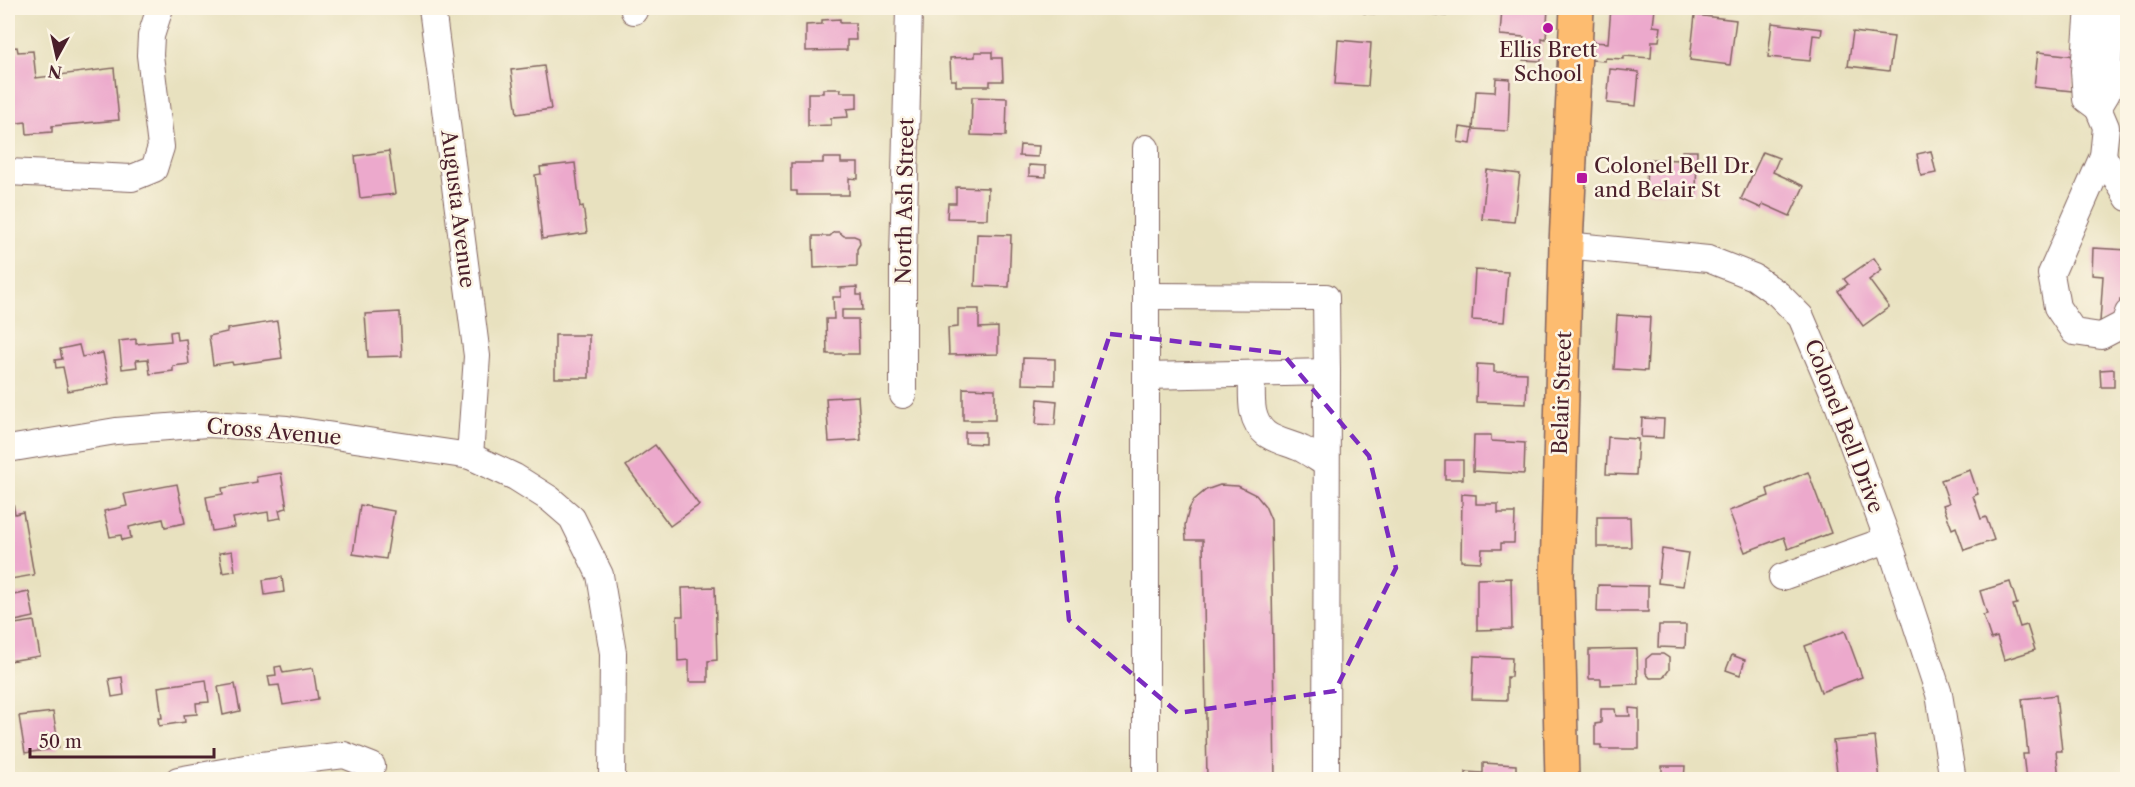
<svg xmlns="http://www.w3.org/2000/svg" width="2135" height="787" font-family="'Libre Caslon Text',serif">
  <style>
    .building { fill: #eca9cc }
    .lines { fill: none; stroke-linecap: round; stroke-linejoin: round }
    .minor-casing { stroke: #81635f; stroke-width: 28 }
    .major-casing { stroke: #81635f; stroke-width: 36 }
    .minor { stroke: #fff; stroke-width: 26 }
    .major { stroke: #fdbc6f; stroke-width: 33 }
    .marked { fill: none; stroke: #7b2cbf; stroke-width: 4.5; stroke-dasharray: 12 8; stroke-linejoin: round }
    .poi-dot { fill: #b5179e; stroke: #fcf5e5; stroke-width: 2 }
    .labels { text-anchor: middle; stroke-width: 5; stroke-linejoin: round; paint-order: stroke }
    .poi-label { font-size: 21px; fill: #4a1f2b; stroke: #fcf5e5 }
    .street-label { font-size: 21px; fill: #4a1f2b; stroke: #fcf5e5 }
  </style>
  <rect width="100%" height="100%" fill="#fcf5e5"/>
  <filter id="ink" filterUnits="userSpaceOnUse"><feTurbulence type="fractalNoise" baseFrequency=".0167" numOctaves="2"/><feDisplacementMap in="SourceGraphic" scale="12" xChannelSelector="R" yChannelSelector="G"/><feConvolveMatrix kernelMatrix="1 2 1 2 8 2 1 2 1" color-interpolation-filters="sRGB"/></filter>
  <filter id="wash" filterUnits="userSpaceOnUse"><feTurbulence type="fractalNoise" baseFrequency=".008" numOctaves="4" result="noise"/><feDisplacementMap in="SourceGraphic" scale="24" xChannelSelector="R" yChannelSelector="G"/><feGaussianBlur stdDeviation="1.35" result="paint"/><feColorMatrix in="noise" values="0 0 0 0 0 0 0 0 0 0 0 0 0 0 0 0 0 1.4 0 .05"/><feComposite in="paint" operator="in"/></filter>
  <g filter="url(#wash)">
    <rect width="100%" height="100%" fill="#e8e1bf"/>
    <g id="blocks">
      <!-- building -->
      <g class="building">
        <polygon points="1365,8 1381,8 1380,14 1364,13"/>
        <polygon points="1432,8 1447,8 1446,16 1431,14"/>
        <polygon points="1502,8 1548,8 1546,39 1542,38 1541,61 1523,60 1524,37 1500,35"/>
        <polygon points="1611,8 1655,8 1653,26 1661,27 1659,41 1652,41 1651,58 1624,56 1624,59 1605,58 1605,61 1591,60 1592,42 1608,43"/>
        <polygon points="1695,15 1736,20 1730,65 1690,60"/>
        <polygon points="840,19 840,23 855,23 856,40 847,40 847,50 806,51 806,25 822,24 822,20"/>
        <polygon points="1772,23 1822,29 1821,36 1813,35 1810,61 1768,57"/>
        <polygon points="1853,32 1894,37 1889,71 1848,66"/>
        <polygon points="1338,40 1371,43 1368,86 1335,84"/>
        <polygon points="17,47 18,52 33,51 36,78 114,68 119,120 52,126 52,132 27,134 26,122 8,124 8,48"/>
        <polygon points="975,52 992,52 992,58 1002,58 1003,81 990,81 990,86 956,86 956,80 951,80 950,58 975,57"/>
        <polygon points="2038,52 2076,56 2072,91 2034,87"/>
        <polygon points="544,66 551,109 517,114 511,70"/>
        <polygon points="1610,69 1639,72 1636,106 1607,103"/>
        <polygon points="1496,78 1510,79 1508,131 1473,129 1476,91 1495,92"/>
        <polygon points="823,89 841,89 840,92 857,92 857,108 847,109 848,117 831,118 831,125 808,126 808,93 823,93"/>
        <polygon points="972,97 1007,98 1006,136 971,135"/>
        <polygon points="1460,127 1473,129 1471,144 1458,142"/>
        <polygon points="1020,145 1039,146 1038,157 1019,156"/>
        <polygon points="389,151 395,194 360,198 355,156"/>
        <polygon points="1682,151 1697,151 1696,193 1646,192 1647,159 1682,160"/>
        <polygon points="1931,151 1936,173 1921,176 1917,154"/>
        <polygon points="1763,152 1779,158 1773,172 1804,186 1790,216 1763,204 1761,208 1741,199"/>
        <polygon points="823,158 841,158 841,163 858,163 858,179 849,178 849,195 797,195 797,191 791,191 791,163 823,163"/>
        <polygon points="575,163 580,207 583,206 587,233 542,239 535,175 541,174 540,167"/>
        <polygon points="1029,165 1046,166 1046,177 1029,176"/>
        <polygon points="1487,170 1520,174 1514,222 1482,219"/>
        <polygon points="956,187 988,188 987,219 947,218 948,203 956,203"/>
        <polygon points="834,232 839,232 844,236 854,236 859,238 860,244 857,249 857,266 814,268 813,236 830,236"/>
        <polygon points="977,234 1011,235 1009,287 975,286"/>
        <polygon points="2093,248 2128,250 2128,276 2125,276 2124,299 2120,299 2119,323 2100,322 2103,276 2092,275"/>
        <polygon points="1874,258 1882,270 1869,280 1889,307 1863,326 1838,291 1848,284 1844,279"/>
        <polygon points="1475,270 1508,272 1504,322 1472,320"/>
        <polygon points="8,283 11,298 8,299"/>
        <polygon points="857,287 857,295 861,295 862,310 842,310 842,319 858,319 859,354 827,354 826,319 834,319 833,297 841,297 841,288"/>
        <polygon points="958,309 979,309 979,328 998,327 998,354 949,355 948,328 958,327"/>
        <polygon points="400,312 402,356 368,357 365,314"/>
        <polygon points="1617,315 1650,317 1647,371 1614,369"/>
        <polygon points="277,321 282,358 233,365 232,362 213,365 209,336 227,332 227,329"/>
        <polygon points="176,331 177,340 186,339 189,364 173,366 173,371 150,374 148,359 136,360 137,367 122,369 119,341 136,339 136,344 171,341 170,332"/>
        <rect x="555" y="335" width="34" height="43"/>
        <polygon points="79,345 82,357 103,353 109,384 68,391 63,367 56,368 55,360 62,359 60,349"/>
        <polygon points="1023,358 1055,359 1055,385 1022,384"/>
        <polygon points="1477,364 1494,365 1494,372 1527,373 1526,404 1476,402"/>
        <polygon points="2114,369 2114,387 2101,387 2100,370"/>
        <polygon points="963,388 995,389 995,420 963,420"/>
        <polygon points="858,396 861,440 829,442 826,398"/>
        <polygon points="1038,399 1057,401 1055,425 1036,424"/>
        <polygon points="1642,418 1664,419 1663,438 1641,437"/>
        <polygon points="965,432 985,432 985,444 965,443"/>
        <polygon points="1474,435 1491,435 1491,441 1525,443 1524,474 1473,471"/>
        <polygon points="1608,437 1638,439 1636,475 1606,474"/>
        <polygon points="655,445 699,505 670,526 626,466"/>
        <rect x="1445" y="460" width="18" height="19"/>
        <polygon points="1970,470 1978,494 1973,496 1981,519 1986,517 1994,540 1964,550 1956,527 1952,529 1943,505 1949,503 1941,480"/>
        <polygon points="1808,472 1831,533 1788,549 1784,537 1745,552 1729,511 1769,496 1767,489"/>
        <polygon points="281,473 287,508 279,510 281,518 269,520 268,512 233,518 235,527 212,531 206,497 223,494 222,488 257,482 256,477"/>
        <polygon points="177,484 185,523 165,527 163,519 129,527 131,538 122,540 121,535 110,537 104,511 127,506 124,494"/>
        <polygon points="1220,485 1238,486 1256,495 1265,506 1271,520 1275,780 1207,780 1203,540 1186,540 1185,525 1189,509 1194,500 1206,490"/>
        <polygon points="1462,494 1476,495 1476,504 1498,504 1498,513 1515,513 1514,543 1501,543 1501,549 1482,549 1481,562 1461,561"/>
        <polygon points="13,502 15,514 23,512 34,575 11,579 8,556 8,503"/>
        <polygon points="360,505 394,511 386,559 353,554"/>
        <polygon points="1597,517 1630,517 1631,547 1597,547"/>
        <polygon points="1662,549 1688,553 1683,586 1658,583"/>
        <polygon points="232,551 235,571 223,573 219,553"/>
        <polygon points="282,577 284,592 265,595 263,580"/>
        <polygon points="1511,578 1512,629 1477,630 1477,579"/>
        <polygon points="2010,582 2017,604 2013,605 2020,627 2027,625 2035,650 2004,660 1997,637 1991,639 1983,615 1987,614 1980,591"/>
        <polygon points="1598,585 1648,586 1648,612 1597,612"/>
        <polygon points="715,587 717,660 708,661 708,682 689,682 689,660 678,661 677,616 683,616 682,588"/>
        <polygon points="29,592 34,617 15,621 14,614 9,615 8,596"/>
        <polygon points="34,621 40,656 9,661 8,625"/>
        <polygon points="1659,625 1686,625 1685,648 1658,647"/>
        <polygon points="1845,631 1862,677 1821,692 1805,646"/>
        <polygon points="1637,649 1638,684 1601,685 1601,679 1589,679 1589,650"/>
        <polygon points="1652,654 1663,654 1669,658 1669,670 1663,678 1650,678 1646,673 1646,659"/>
        <polygon points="1732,655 1745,660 1740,675 1726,670"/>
        <polygon points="1474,656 1512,658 1511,677 1507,677 1507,700 1472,699"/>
        <polygon points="281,666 283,673 313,668 318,699 283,705 279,685 270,686 268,676 276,675 275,667"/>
        <polygon points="122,677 124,695 112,697 109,679"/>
        <polygon points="206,680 209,702 196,703 197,714 184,715 185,722 159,726 158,718 162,718 158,687"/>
        <polygon points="235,684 240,711 223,715 218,687"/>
        <polygon points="2056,695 2062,751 2056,751 2059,779 2026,780 2023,754 2028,754 2022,699"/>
        <polygon points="1629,708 1639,709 1639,749 1601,749 1601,745 1595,745 1595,724 1601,723 1601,709 1615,709 1616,716 1630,716"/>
        <polygon points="53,712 59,748 25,753 19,716"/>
        <polygon points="1875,737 1880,780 1838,780 1833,741"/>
        <polygon points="1483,763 1516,765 1516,780 1466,780 1466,772 1483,773"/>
        <polygon points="1662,766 1685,766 1684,780 1662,780"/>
      </g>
    </g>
  </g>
  <g filter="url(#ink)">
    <use href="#blocks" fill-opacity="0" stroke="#81635f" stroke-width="1.5"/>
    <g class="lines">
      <defs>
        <g id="minor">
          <polyline points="432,8 477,356 470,456"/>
          <polyline points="634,8 634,11"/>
          <polyline points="2089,8 2084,71 2086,99 2098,108"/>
          <polyline points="2111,8 2107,93 2098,108 2106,127 2103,156 2051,274 2057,307 2074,332 2101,336 2124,324 2128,313"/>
          <polyline points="2103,156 2128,198"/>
          <polyline points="8,172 132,178 154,169 161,147 150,55 151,36 160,8"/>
          <polyline points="1566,245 1708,259 1754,277 1778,294 1801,317 1836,399 1893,554 1939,694 1952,774 1951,780"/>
          <polyline points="1146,296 1326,297 1327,372"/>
          <path d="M 1252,374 C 1252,386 1251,399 1253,411 C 1259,440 1280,439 1302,449 C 1310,453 1318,459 1326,464"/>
          <polyline points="1146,376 1146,148"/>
          <polyline points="903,395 903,259 909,8"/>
          <polyline points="8,449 116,431 207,424 244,426 287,429 470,456 515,477 550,499 572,518 600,575 613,653 612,780"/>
          <polyline points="1782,577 1887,540"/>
          <polyline points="178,780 262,765 344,755 372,766 368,780"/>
          <polyline points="1146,780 1146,376 1327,372 1326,780"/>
        </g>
        <polyline id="major" points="1562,780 1557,576 1566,245 1577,8"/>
      </defs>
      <!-- minor casing -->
      <use href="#minor" class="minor-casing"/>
      <!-- major casing -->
      <use href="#major" class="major-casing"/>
      <!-- minor -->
      <use href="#minor" class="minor"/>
      <!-- major -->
      <use href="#major" class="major"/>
    </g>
  </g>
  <!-- marked area -->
  <path class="marked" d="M 1110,334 L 1282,353 L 1369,456 L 1396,568 L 1335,691 L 1178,713 L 1069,620 L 1057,498 Z"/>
  <!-- markers -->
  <g class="poi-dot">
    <circle cx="1548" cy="28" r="6"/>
    <rect x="1576" y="172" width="12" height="12" rx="3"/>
  </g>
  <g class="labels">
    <!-- poi labels -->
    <g class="poi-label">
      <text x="1548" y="57">Ellis Brett<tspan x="1548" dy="24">School</tspan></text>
      <text x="1594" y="173" text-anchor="start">Colonel Bell Dr.<tspan x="1594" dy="24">and Belair St</tspan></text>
    </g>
    <!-- street labels -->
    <g class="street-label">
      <text transform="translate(905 201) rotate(-89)" y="7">North Ash Street</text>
      <text transform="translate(458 209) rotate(83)" y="7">Augusta Avenue</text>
      <text transform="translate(1562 393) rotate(-88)" y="7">Belair Street</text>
      <text transform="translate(1844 426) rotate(69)" y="7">Colonel Bell Drive</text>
      <text transform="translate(274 432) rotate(5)" y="7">Cross Avenue</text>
    </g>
  </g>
  <!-- margin -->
  <rect width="2135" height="787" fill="none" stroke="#fcf5e5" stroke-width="30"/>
  <!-- north arrow -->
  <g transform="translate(57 57) rotate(188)" stroke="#fcf5e5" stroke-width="4.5" paint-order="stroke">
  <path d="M0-4.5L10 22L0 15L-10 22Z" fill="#4a1f2b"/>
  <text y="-9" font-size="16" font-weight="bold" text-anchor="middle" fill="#4a1f2b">N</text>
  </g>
  <!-- scale -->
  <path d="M30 748v9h184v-9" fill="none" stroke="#4a1f2b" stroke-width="3"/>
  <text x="39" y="748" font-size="18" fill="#4a1f2b" stroke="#fcf5e5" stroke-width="4.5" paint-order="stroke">50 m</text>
</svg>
